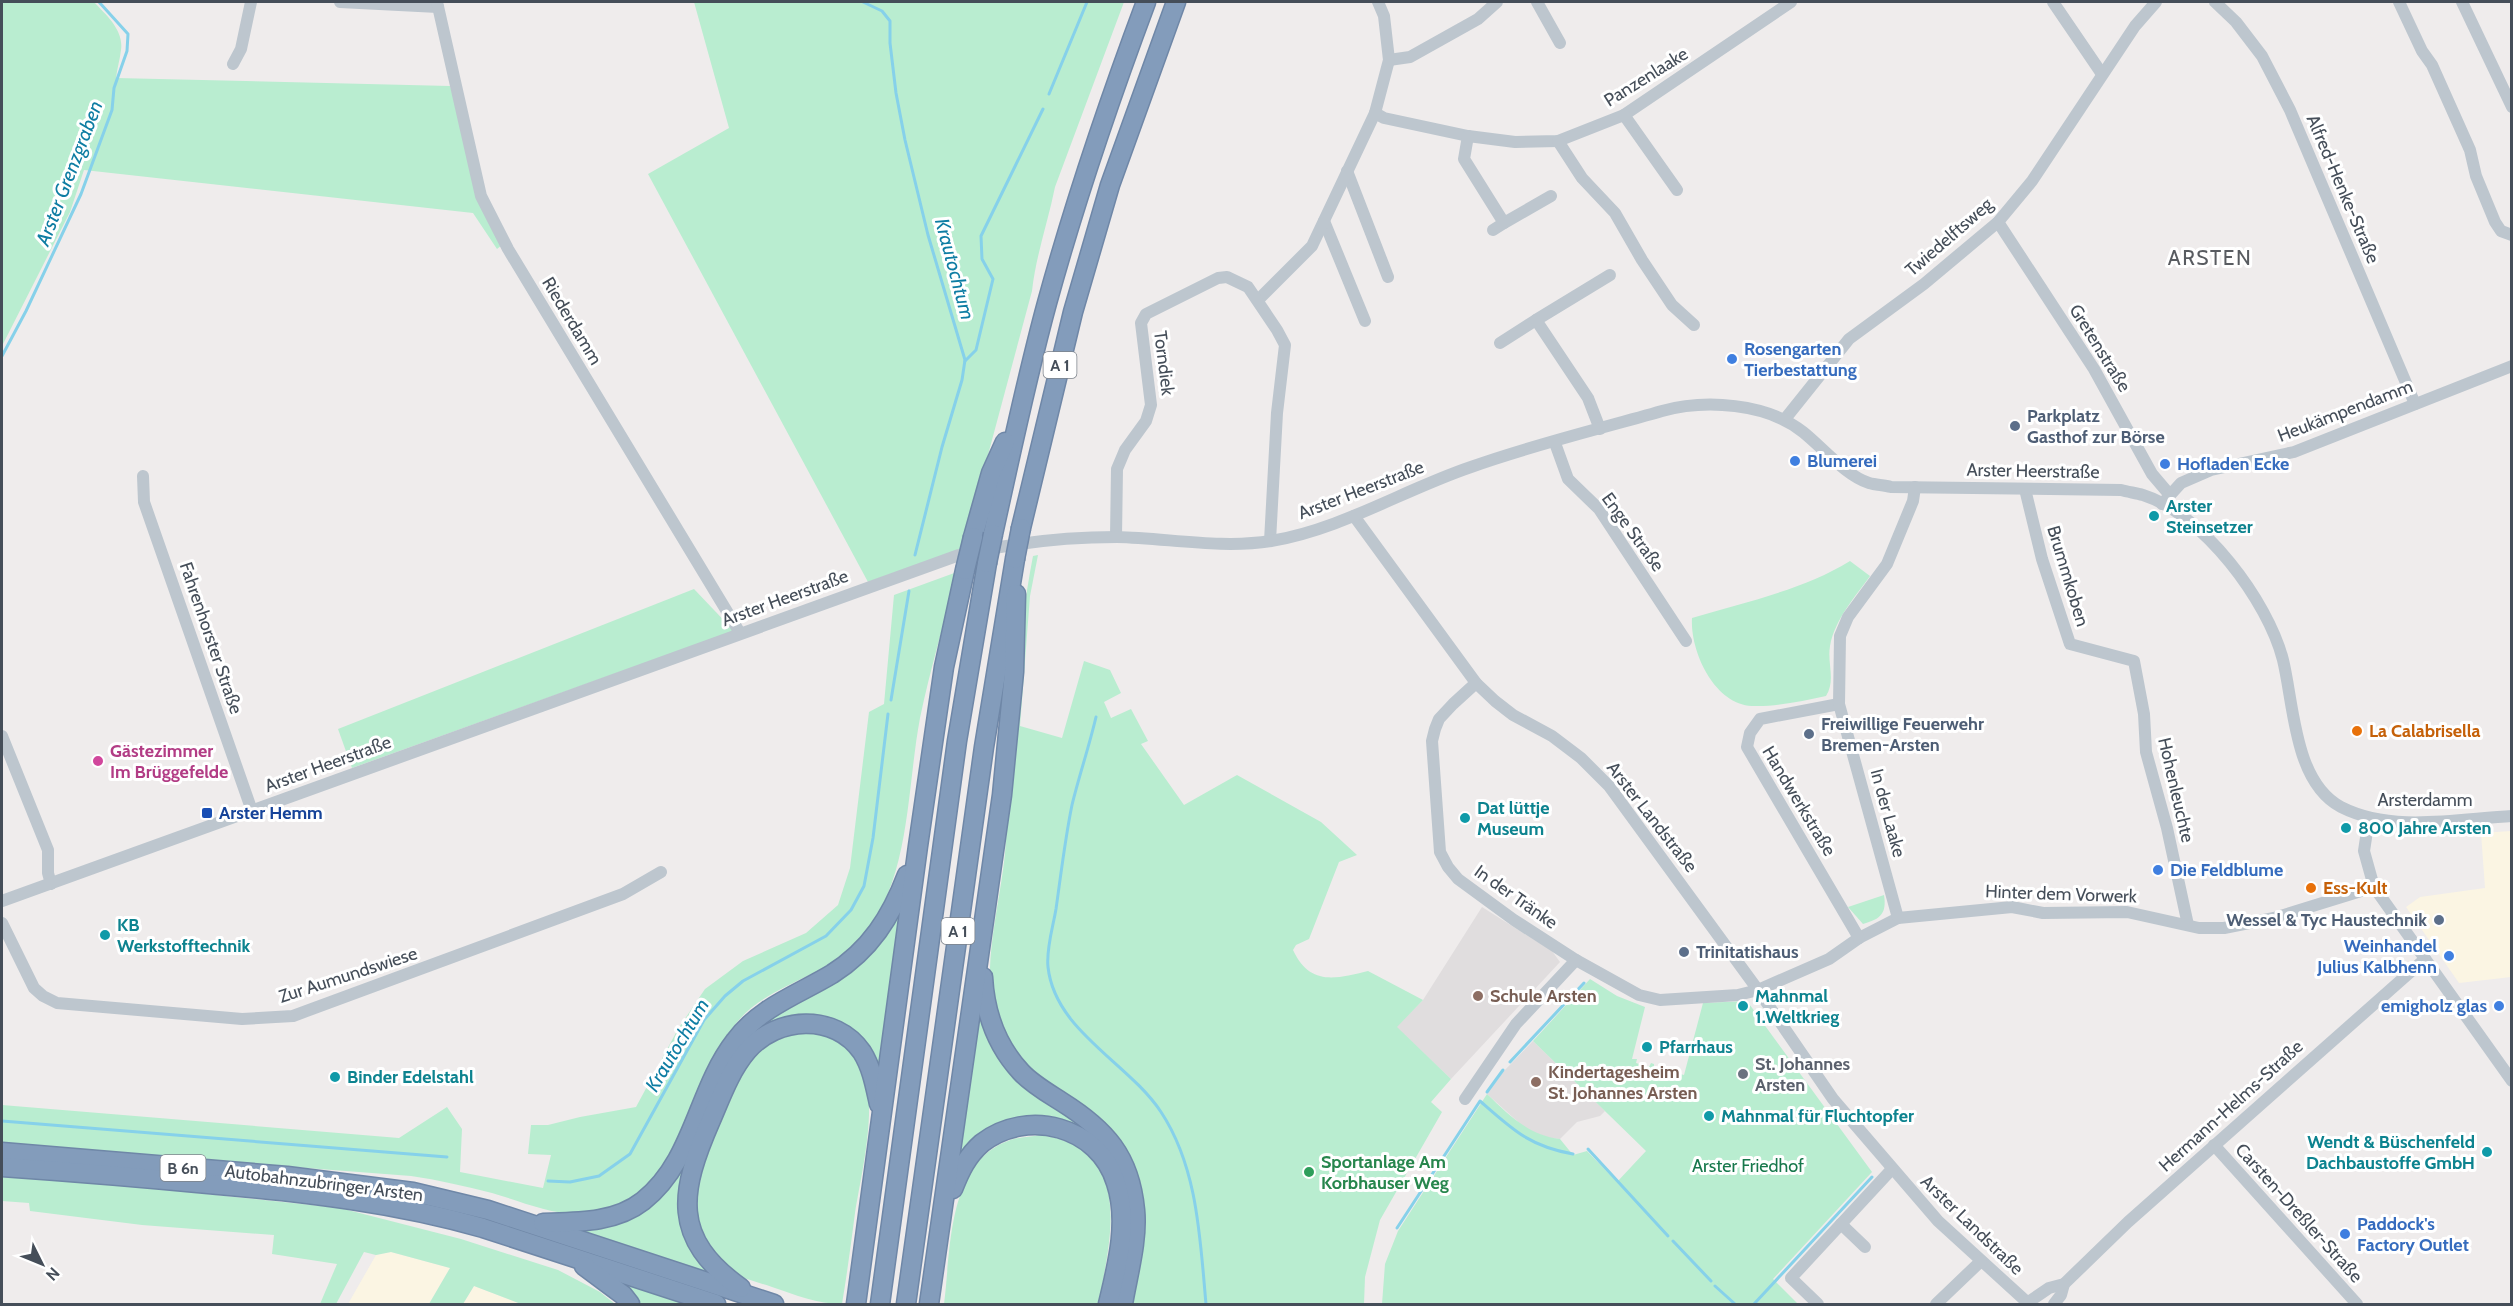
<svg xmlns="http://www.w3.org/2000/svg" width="2513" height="1306" font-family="Cabin,sans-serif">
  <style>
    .commercial { fill: #fbf5e3 }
    .education { fill: #e0ddde }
    .green { fill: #b9edd0 }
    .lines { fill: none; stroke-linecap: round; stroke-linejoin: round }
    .stream { stroke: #86d1ea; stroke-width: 3 }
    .highway-casing { stroke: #6f87a7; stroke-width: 21 }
    .minor { stroke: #bdc6ce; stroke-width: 12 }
    .highway { stroke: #839cbb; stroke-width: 18 }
    .highway-bridge-casing { stroke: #6f87a7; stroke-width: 21; stroke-linecap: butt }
    .highway-bridge { stroke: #839cbb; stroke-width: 18 }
    .shop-dot { fill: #3f7fe0; stroke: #fff; stroke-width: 2 }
    .service-dot { fill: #5c6f8a; stroke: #fff; stroke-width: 2 }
    .culture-dot { fill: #0f9aa8; stroke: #fff; stroke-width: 2 }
    .food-dot { fill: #e8710a; stroke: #fff; stroke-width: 2 }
    .hotel-dot { fill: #d1479c; stroke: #fff; stroke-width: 2 }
    .transit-dot { fill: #1a4fb4; stroke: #fff; stroke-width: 2 }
    .education-dot { fill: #8d6e63; stroke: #fff; stroke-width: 2 }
    .worship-dot { fill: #6b7280; stroke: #fff; stroke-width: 2 }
    .leisure-dot { fill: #2e9e5b; stroke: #fff; stroke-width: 2 }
    .labels { text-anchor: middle; stroke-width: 6; stroke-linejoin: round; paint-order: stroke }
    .shield { fill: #fff; stroke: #7d838b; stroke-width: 1.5 }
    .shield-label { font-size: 16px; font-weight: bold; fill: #454e59 }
    .street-label { font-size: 18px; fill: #454e59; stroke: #fff }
    .shop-label { font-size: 18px; font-weight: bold; fill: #366cbe; stroke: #fff; text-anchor: start }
    .service-label { font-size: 18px; font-weight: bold; fill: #4e5e75; stroke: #fff; text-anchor: start }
    .culture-label { font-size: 18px; font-weight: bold; fill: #0d838f; stroke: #fff; text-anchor: start }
    .food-label { font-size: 18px; font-weight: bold; fill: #c56008; stroke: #fff; text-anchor: start }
    .hotel-label { font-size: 18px; font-weight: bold; fill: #b23c85; stroke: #fff; text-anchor: start }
    .transit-label { font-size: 18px; font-weight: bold; fill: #164399; stroke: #fff; text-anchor: start }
    .education-label { font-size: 18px; font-weight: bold; fill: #785e54; stroke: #fff; text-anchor: start }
    .worship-label { font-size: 18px; font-weight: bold; fill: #5b616d; stroke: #fff; text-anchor: start }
    .leisure-label { font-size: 18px; font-weight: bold; fill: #27864d; stroke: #fff; text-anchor: start }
    .park-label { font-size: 18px; fill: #17784c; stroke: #fff }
    .water-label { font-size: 20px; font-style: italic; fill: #0e7da3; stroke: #fff }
    .quarter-label { font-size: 21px; letter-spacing: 1.5px; fill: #595c61; stroke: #fff }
  </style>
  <rect width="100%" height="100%" fill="#efecec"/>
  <!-- commercial -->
  <g class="commercial">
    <polygon points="2511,831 2511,977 2459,983 2406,907 2420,897 2485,888 2481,833"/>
    <polygon points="391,1252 450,1268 429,1304 348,1304 376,1255"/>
    <polygon points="474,1286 521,1304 463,1304"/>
  </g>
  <!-- education -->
  <g class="education">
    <polygon points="1482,907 1552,951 1560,962 1451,1079 1396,1027 1423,1000"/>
    <polygon points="1533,1041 1605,1111 1600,1116 1577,1122 1560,1139 1548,1138 1527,1130 1487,1094 1504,1071"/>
  </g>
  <!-- green -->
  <g class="green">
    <path d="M 2,2 L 94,2 C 106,15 124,30 121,50 C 120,59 117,69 116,78 L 450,86 L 502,245 L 497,249 L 473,213 L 84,170 L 70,212 L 2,346 Z"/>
    <path d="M 694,2 L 1124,2 L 1055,187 C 1048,222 1036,255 1032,291 L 963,548 L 868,582 L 648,174 L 729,128 Z"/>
    <path d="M 1038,555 L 1030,596 L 1020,726 L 1062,738 L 1084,661 L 1110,670 L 1121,693 L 1104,702 L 1111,718 L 1131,709 L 1148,741 L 1141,744 L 1184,805 L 1237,775 L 1321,822 L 1357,855 L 1339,862 L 1309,939 L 1296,945 L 1293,950 C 1310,986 1335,979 1368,971 L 1423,1000 L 1397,1027 L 1451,1079 L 1431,1102 L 1442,1112 L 1380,1220 L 1365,1277 L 1364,1304 L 1130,1304 L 1124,1149 C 1120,1142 1115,1133 1109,1127 C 1080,1096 1035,1084 1011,1048 C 1000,1032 994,1012 991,993 C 986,951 1001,896 1005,853 C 1013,754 1014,653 1033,556 Z"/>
    <path d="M 1850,561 L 1870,576 C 1855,597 1835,619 1830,646 C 1827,664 1836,680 1826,696 C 1802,701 1776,707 1752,706 C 1714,704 1690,651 1692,618 C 1745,602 1803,590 1850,561 Z"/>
    <path d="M 957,572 C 945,621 930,669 920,718 C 906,792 911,888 856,944 C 820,981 759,985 730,1032 C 722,1044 714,1057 708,1070 C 688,1113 674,1172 632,1199 C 624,1204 610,1208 601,1211 C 564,1221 527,1203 492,1193 C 465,1186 438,1180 411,1176 L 2,1145 L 2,1105 L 399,1138 L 447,1107 L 462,1129 L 460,1172 L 543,1188 L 551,1155 L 528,1154 L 531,1125 L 548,1125 L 580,1117 L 636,1107 L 678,1029 L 705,989 L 743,961 L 806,933 L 838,905 L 850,868 L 869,712 L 884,704 L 894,595 Z"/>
    <polygon points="694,589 734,631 352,768 338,729"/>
    <path d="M 1884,895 C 1887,914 1880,919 1863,924 L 1848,907 Z"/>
    <polygon points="903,900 898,958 891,974 881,1078 831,1022 739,1044 755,1025 832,981"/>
    <path d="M 1590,979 L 1617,996 L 1645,1007 L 1632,1059 L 1637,1059 L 1636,1063 L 1649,1067 L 1651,1063 L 1654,1064 L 1654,1067 L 1684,1075 L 1703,1003 L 1747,1001 L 1872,1172 L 1773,1279 L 1798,1304 L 1382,1304 L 1385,1264 L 1398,1231 L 1487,1094 C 1509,1115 1528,1135 1560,1139 L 1573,1155 L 1587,1151 L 1617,1182 L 1646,1151 L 1533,1041 Z"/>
    <path d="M 978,995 L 989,1034 L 1010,1067 L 1036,1092 L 1088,1127 L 1106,1145 L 1117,1163 L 1128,1197 L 1129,1225 L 1117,1304 L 1113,1304 C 1119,1270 1131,1235 1126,1200 C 1119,1153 1077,1117 1030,1120 C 1019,1121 1008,1122 999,1127 C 985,1135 972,1143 964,1156 C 960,1161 958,1167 954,1171 Z"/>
    <path d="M 804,1029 C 829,1035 850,1042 862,1068 C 879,1103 861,1175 855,1213 C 851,1244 847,1274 842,1304 C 817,1304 796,1295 772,1287 C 758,1282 738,1278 726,1268 C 676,1224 697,1173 719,1122 C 732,1092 743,1056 774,1040 C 783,1035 794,1033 804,1029 Z"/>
    <path d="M 1040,1135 C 1136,1148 1110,1237 1099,1304 L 944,1304 C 951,1251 947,1163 1008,1141 C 1017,1137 1030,1137 1040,1135 Z"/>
    <path d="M 685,1160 L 688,1162 L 684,1178 L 710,1275 L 579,1232 L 582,1228 C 639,1213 654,1214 685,1160 Z"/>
    <polygon points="2,1177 111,1184 340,1208 461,1239 558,1270 600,1292 615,1304 521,1304 474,1286 463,1304 429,1304 450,1268 391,1252 376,1255 364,1252 336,1304 320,1304 337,1264 272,1254 274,1235 142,1225 30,1211 29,1203 2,1201"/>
    <polygon points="616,1279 694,1304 636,1304"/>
  </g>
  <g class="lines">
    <!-- stream -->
    <g class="stream">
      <polyline points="863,2 882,11 890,21 890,43 896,93 905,140 928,235 965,360 962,380 942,447 915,555"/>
      <polyline points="1049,94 1087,2"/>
      <polyline points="2,356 26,311 81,194 112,110 114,88 127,51 128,34 99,2"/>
      <polyline points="965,361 976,350 993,279 982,259 981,236 1043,109"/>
      <polyline points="891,700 909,591"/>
      <path d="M 1096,717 C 1089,747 1079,776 1072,805 C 1065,839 1061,874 1056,909 C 1053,927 1046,949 1048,967 C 1055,1031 1128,1062 1161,1112 C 1198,1168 1200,1239 1206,1304"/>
      <polyline points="1510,1062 1584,983"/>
      <polyline points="1487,1092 1503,1070"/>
      <polyline points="2,1121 447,1157"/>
      <polyline points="1588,1149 1668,1236"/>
      <polyline points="548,1181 570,1182 599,1176 630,1154 704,1020 725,996 743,981 826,936 851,910 864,886 873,838 888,714"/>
      <path d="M 1397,1228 L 1480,1101 C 1513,1130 1529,1146 1573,1154"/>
      <polyline points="1673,1241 1711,1281"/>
      <polyline points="1715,1286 1735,1304"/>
      <polyline points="1754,1304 1872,1177"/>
    </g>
    <defs>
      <g id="highway">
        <polyline points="1021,528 1073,312 1110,185 1176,2"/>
        <path d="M 993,534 C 1010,457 1026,380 1047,303 C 1075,201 1109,101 1146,2"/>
        <polyline points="973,537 991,473 1005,442"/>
        <path d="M 983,977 C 985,1014 996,1045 1021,1072 C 1032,1084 1048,1093 1062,1102 C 1105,1129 1130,1156 1135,1210 C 1138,1240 1128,1274 1123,1304"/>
        <polyline points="2,1152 287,1176 413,1192 488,1210 774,1304"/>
        <path d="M 2,1167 C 74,1172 146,1178 219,1185 C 308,1193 396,1203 483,1228 L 716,1304"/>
        <path d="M 953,1189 C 960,1171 967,1156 982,1143 C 1027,1108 1099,1126 1116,1183 C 1129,1222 1117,1266 1108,1304"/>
        <path d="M 543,1223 C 577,1222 615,1223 643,1201 C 694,1161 697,1090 735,1041 C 760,1007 797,995 832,974 C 870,950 891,917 907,875"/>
        <polyline points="584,1266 623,1295 630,1304"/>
        <path d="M 741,1288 C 670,1238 680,1191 711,1120 C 721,1097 730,1071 747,1051 C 777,1016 835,1013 862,1052 C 872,1068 875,1086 879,1104"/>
        <polyline points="856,1304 918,846 944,667 965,570"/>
        <polyline points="880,1304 957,741 987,563"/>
        <polyline points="906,1304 984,747 1015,559"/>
        <polyline points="929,1304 1002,795 1014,672 1016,594"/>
      </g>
    </defs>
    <!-- highway casing -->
    <use href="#highway" class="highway-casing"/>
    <!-- minor -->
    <g class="minor">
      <polyline points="340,2 438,7"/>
      <polyline points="437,2 481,196 508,249 740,633"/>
      <polyline points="1537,2 1560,43"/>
      <polyline points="2053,2 2102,74"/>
      <polyline points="2215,2 2236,22 2262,56 2290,110 2415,404"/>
      <polyline points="2399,2 2422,51 2432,65 2470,150 2476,176 2495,222 2501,231 2512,235"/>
      <polyline points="2462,2 2512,107"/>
      <polyline points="1389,60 1410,57 1478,19 1497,2"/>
      <polyline points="233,64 241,49 251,2"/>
      <polyline points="1375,113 1384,118 1468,136 1515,142 1558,141 1624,115 1791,2"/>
      <polyline points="1624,115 1677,190"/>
      <polyline points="1468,136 1464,159 1504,223 1551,196"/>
      <polyline points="1558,141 1582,178 1615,213 1642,260 1672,305 1694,325"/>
      <polyline points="1347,171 1388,277"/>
      <polyline points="1324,221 1365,321"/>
      <polyline points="1998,222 2094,369 2152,474 2169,494"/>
      <polyline points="1493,230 1504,223"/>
      <polyline points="1258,300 1312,246 1375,113 1389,60 1384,16 1378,2"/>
      <polyline points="1500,343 1536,320"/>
      <polyline points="1785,419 1849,339 1924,284 1998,222 2032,181 2135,26 2156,2"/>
      <polyline points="1600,429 1588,398 1536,320 1610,275"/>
      <polyline points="1555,443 1568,479 1599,509 1686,641"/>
      <polyline points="143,476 144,502 252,811"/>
      <polyline points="2025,489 2042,559 2070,644 2134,661 2144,714 2146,752 2167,828 2188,925"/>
      <polyline points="2162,504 2181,483 2211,470 2294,452 2512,366"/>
      <polyline points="1354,516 1476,683 1495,701 1513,715 1552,736 1581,758 1609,786 1758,990 1833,1099 1938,1221 2029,1304"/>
      <polyline points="1116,537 1117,469 1125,450 1146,421 1151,405 1141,323 1146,314 1218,278 1227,277 1248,287 1277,330 1285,345 1277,413 1270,541"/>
      <polyline points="1476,683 1453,704 1439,719 1435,729 1432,741 1440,852 1448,867 1458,879 1514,920 1576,960 1639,995 1660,1000 1738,995 1758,990 1829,959 1859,938 1898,918 2012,907 2043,913 2127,912 2199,928 2224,928 2274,918 2374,887"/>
      <polyline points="1839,704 1760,719 1750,733 1747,747 1859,938"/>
      <polyline points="2,736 48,850 48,873 51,884"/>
      <polyline points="2369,818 2364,851 2374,887 2512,1081"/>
      <path d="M 2,901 L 959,555 C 1012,543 1063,537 1117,537 C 1167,538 1221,549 1271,541 C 1342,529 1403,490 1471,467 C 1532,445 1599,429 1662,411 C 1705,399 1767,403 1803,432 C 1822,447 1846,476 1869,483 C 1876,485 1884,485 1891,487 L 2121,490 C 2128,492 2136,493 2143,495 C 2203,514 2268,601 2283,660 C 2294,705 2294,782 2341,807 C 2392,833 2457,819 2512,816"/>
      <polyline points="1898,918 1839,704 1840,636 1848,617 1887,564 1913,501 1915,487"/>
      <polyline points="2,923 34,988 43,996 57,1003 242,1019 293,1016 623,894 661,872"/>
      <polyline points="1465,1099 1516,1024 1576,960"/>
      <polyline points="2214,1145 2357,1304"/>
      <polyline points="1841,1224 1865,1247"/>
      <polyline points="2027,1303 2049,1288 2064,1284 2128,1222 2425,959"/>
      <polyline points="1818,1304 1791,1278 1892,1169"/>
      <polyline points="1936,1304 1981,1261"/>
      <polyline points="2054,1304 2061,1295 2064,1284"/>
    </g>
    <!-- highway -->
    <use href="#highway" class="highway"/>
    <defs>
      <g id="highway-bridge">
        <polyline points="1015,559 1021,528"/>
        <polyline points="987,563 993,534"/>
        <polyline points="965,570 973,537"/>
      </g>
    </defs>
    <!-- highway-bridge casing -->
    <use href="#highway-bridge" class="highway-bridge-casing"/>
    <!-- highway-bridge -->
    <use href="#highway-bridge" class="highway-bridge"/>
  </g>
  <!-- markers -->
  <g class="shop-dot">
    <circle cx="1732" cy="359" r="6"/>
    <circle cx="1795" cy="461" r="6"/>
    <circle cx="2165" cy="464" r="6"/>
    <circle cx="2158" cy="870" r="6"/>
    <circle cx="2449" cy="956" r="6"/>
    <circle cx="2499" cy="1006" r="6"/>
    <circle cx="2345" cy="1234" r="6"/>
  </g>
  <g class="service-dot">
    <circle cx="2015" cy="426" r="6"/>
    <circle cx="1809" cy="734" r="6"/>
    <circle cx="2439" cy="920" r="6"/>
    <circle cx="1684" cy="952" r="6"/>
  </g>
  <g class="culture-dot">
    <circle cx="2154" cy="516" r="6"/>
    <circle cx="1465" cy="818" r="6"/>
    <circle cx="2346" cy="828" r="6"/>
    <circle cx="105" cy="935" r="6"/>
    <circle cx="1743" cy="1006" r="6"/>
    <circle cx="1647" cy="1047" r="6"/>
    <circle cx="335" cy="1077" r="6"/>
    <circle cx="1709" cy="1116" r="6"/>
    <circle cx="2487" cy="1152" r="6"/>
  </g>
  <g class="food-dot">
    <circle cx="2357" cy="731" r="6"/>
    <circle cx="2311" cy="888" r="6"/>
  </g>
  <circle class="hotel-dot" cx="98" cy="761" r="6"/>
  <rect class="transit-dot" x="201" y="807" width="12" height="12" rx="3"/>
  <g class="education-dot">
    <circle cx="1478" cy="996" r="6"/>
    <circle cx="1536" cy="1082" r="6"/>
  </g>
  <circle class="worship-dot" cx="1743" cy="1074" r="6"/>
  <circle class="leisure-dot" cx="1309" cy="1172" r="6"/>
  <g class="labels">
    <!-- shield labels -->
    <g class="shield">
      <rect x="1043.5" y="352" width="33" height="26" rx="4.5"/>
      <rect x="941.5" y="918" width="33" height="26" rx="4.5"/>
      <rect x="160.5" y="1155" width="45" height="26" rx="4.5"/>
    </g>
    <g class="shield-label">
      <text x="1060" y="371">A 1</text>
      <text x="958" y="937">A 1</text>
      <text x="183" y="1174">B 6n</text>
    </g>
    <!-- street labels -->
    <g class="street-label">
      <text transform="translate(1646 77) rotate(-32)" y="6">Panzenlaake</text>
      <text transform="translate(2343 189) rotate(67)" y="6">Alfred-Henke-Straße</text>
      <text transform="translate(1949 237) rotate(-41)" y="6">Twiedelftsweg</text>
      <text transform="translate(572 321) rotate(59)" y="6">Riederdamm</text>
      <text transform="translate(2100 348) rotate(58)" y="6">Gretenstraße</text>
      <text transform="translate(1164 363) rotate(83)" y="6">Torndiek</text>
      <text transform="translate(2345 411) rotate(-21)" y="6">Heukämpendamm</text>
      <text transform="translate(2033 471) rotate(1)" y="6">Arster Heerstraße</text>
      <text transform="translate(1361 490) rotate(-21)" y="6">Arster Heerstraße</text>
      <text transform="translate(1633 532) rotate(54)" y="6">Enge Straße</text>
      <text transform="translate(2068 576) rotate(73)" y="6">Brummkoben</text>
      <text transform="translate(785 598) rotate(-20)" y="6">Arster Heerstraße</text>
      <text transform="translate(211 638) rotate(71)" y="6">Fahrenhorster Straße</text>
      <text transform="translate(328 764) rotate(-20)" y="6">Arster Heerstraße</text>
      <text transform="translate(2176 790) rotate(77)" y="6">Hohenleuchte</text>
      <text x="2425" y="806">Arsterdamm</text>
      <text transform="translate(1799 801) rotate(59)" y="6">Handwerkstraße</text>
      <text transform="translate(1888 813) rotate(75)" y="6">In der Laake</text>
      <text transform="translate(1652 817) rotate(52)" y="6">Arster Landstraße</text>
      <text transform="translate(2061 894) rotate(2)" y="6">Hinter dem Vorwerk</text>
      <text transform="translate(1516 897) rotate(35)" y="6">In der Tränke</text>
      <text transform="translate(348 975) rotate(-18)" y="6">Zur Aumundswiese</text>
      <text transform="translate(2231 1106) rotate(-42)" y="6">Hermann-Helms-Straße</text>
      <text transform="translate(324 1183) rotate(7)" y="6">Autobahnzubringer Arsten</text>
      <text transform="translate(2299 1213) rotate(48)" y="6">Carsten-Dreßler-Straße</text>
      <text transform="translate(1972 1225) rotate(44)" y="6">Arster Landstraße</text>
    </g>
    <!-- shop labels -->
    <g class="shop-label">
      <text x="1744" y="355">Rosengarten<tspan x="1744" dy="21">Tierbestattung</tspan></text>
      <text x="1807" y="467">Blumerei</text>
      <text x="2177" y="470">Hofladen Ecke</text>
      <text x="2170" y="876">Die Feldblume</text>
      <text x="2437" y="952" text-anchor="end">Weinhandel<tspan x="2437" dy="21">Julius Kalbhenn</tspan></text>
      <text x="2487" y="1012" text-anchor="end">emigholz glas</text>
      <text x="2357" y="1230">Paddock's<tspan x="2357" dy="21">Factory Outlet</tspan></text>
    </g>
    <!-- service labels -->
    <g class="service-label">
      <text x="2027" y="422">Parkplatz<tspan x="2027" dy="21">Gasthof zur Börse</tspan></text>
      <text x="1821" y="730">Freiwillige Feuerwehr<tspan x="1821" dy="21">Bremen-Arsten</tspan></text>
      <text x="2427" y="926" text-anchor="end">Wessel &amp; Tyc Haustechnik</text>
      <text x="1696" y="958">Trinitatishaus</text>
    </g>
    <!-- culture labels -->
    <g class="culture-label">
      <text x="2166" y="512">Arster<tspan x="2166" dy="21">Steinsetzer</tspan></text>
      <text x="1477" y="814">Dat lüttje<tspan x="1477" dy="21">Museum</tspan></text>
      <text x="2358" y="834">800 Jahre Arsten</text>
      <text x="117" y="931">KB<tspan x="117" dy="21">Werkstofftechnik</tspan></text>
      <text x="1755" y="1002">Mahnmal<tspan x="1755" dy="21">1.Weltkrieg</tspan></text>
      <text x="1659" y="1053">Pfarrhaus</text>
      <text x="347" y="1083">Binder Edelstahl</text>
      <text x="1721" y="1122">Mahnmal für Fluchtopfer</text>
      <text x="2475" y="1148" text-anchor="end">Wendt &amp; Büschenfeld<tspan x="2475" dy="21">Dachbaustoffe GmbH</tspan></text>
    </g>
    <!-- food labels -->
    <g class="food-label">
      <text x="2369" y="737">La Calabrisella</text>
      <text x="2323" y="894">Ess-Kult</text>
    </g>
    <!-- hotel labels -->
    <g class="hotel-label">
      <text x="110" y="757">Gästezimmer<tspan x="110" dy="21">Im Brüggefelde</tspan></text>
    </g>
    <!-- transit labels -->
    <g class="transit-label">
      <text x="219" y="819">Arster Hemm</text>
    </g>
    <!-- education labels -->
    <g class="education-label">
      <text x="1490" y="1002">Schule Arsten</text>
      <text x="1548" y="1078">Kindertagesheim<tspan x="1548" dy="21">St. Johannes Arsten</tspan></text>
    </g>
    <!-- worship labels -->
    <g class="worship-label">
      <text x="1755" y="1070">St. Johannes<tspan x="1755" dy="21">Arsten</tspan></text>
    </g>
    <!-- leisure labels -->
    <g class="leisure-label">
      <text x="1321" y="1168">Sportanlage Am<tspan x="1321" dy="21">Korbhauser Weg</tspan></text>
    </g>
    <!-- park labels -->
    <g class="park-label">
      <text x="1748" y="1172">Arster Friedhof</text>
    </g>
    <!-- water labels -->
    <g class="water-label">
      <text transform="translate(69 173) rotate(-69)" y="7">Arster Grenzgraben</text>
      <text transform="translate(955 269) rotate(75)" y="7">Krautochtum</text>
      <text transform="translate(677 1045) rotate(-59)" y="7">Krautochtum</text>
    </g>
    <!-- quarter labels -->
    <g class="quarter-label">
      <text x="2210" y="265">ARSTEN</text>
    </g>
  </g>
  <!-- border -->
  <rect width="2513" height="1306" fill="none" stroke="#454e59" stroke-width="6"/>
  <!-- north arrow -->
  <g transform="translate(42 1264) rotate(133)" stroke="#ffffff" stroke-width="4.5" paint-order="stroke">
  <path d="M0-4.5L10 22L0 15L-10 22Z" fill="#454e59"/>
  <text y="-9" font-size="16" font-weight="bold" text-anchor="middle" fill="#454e59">N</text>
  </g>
</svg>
